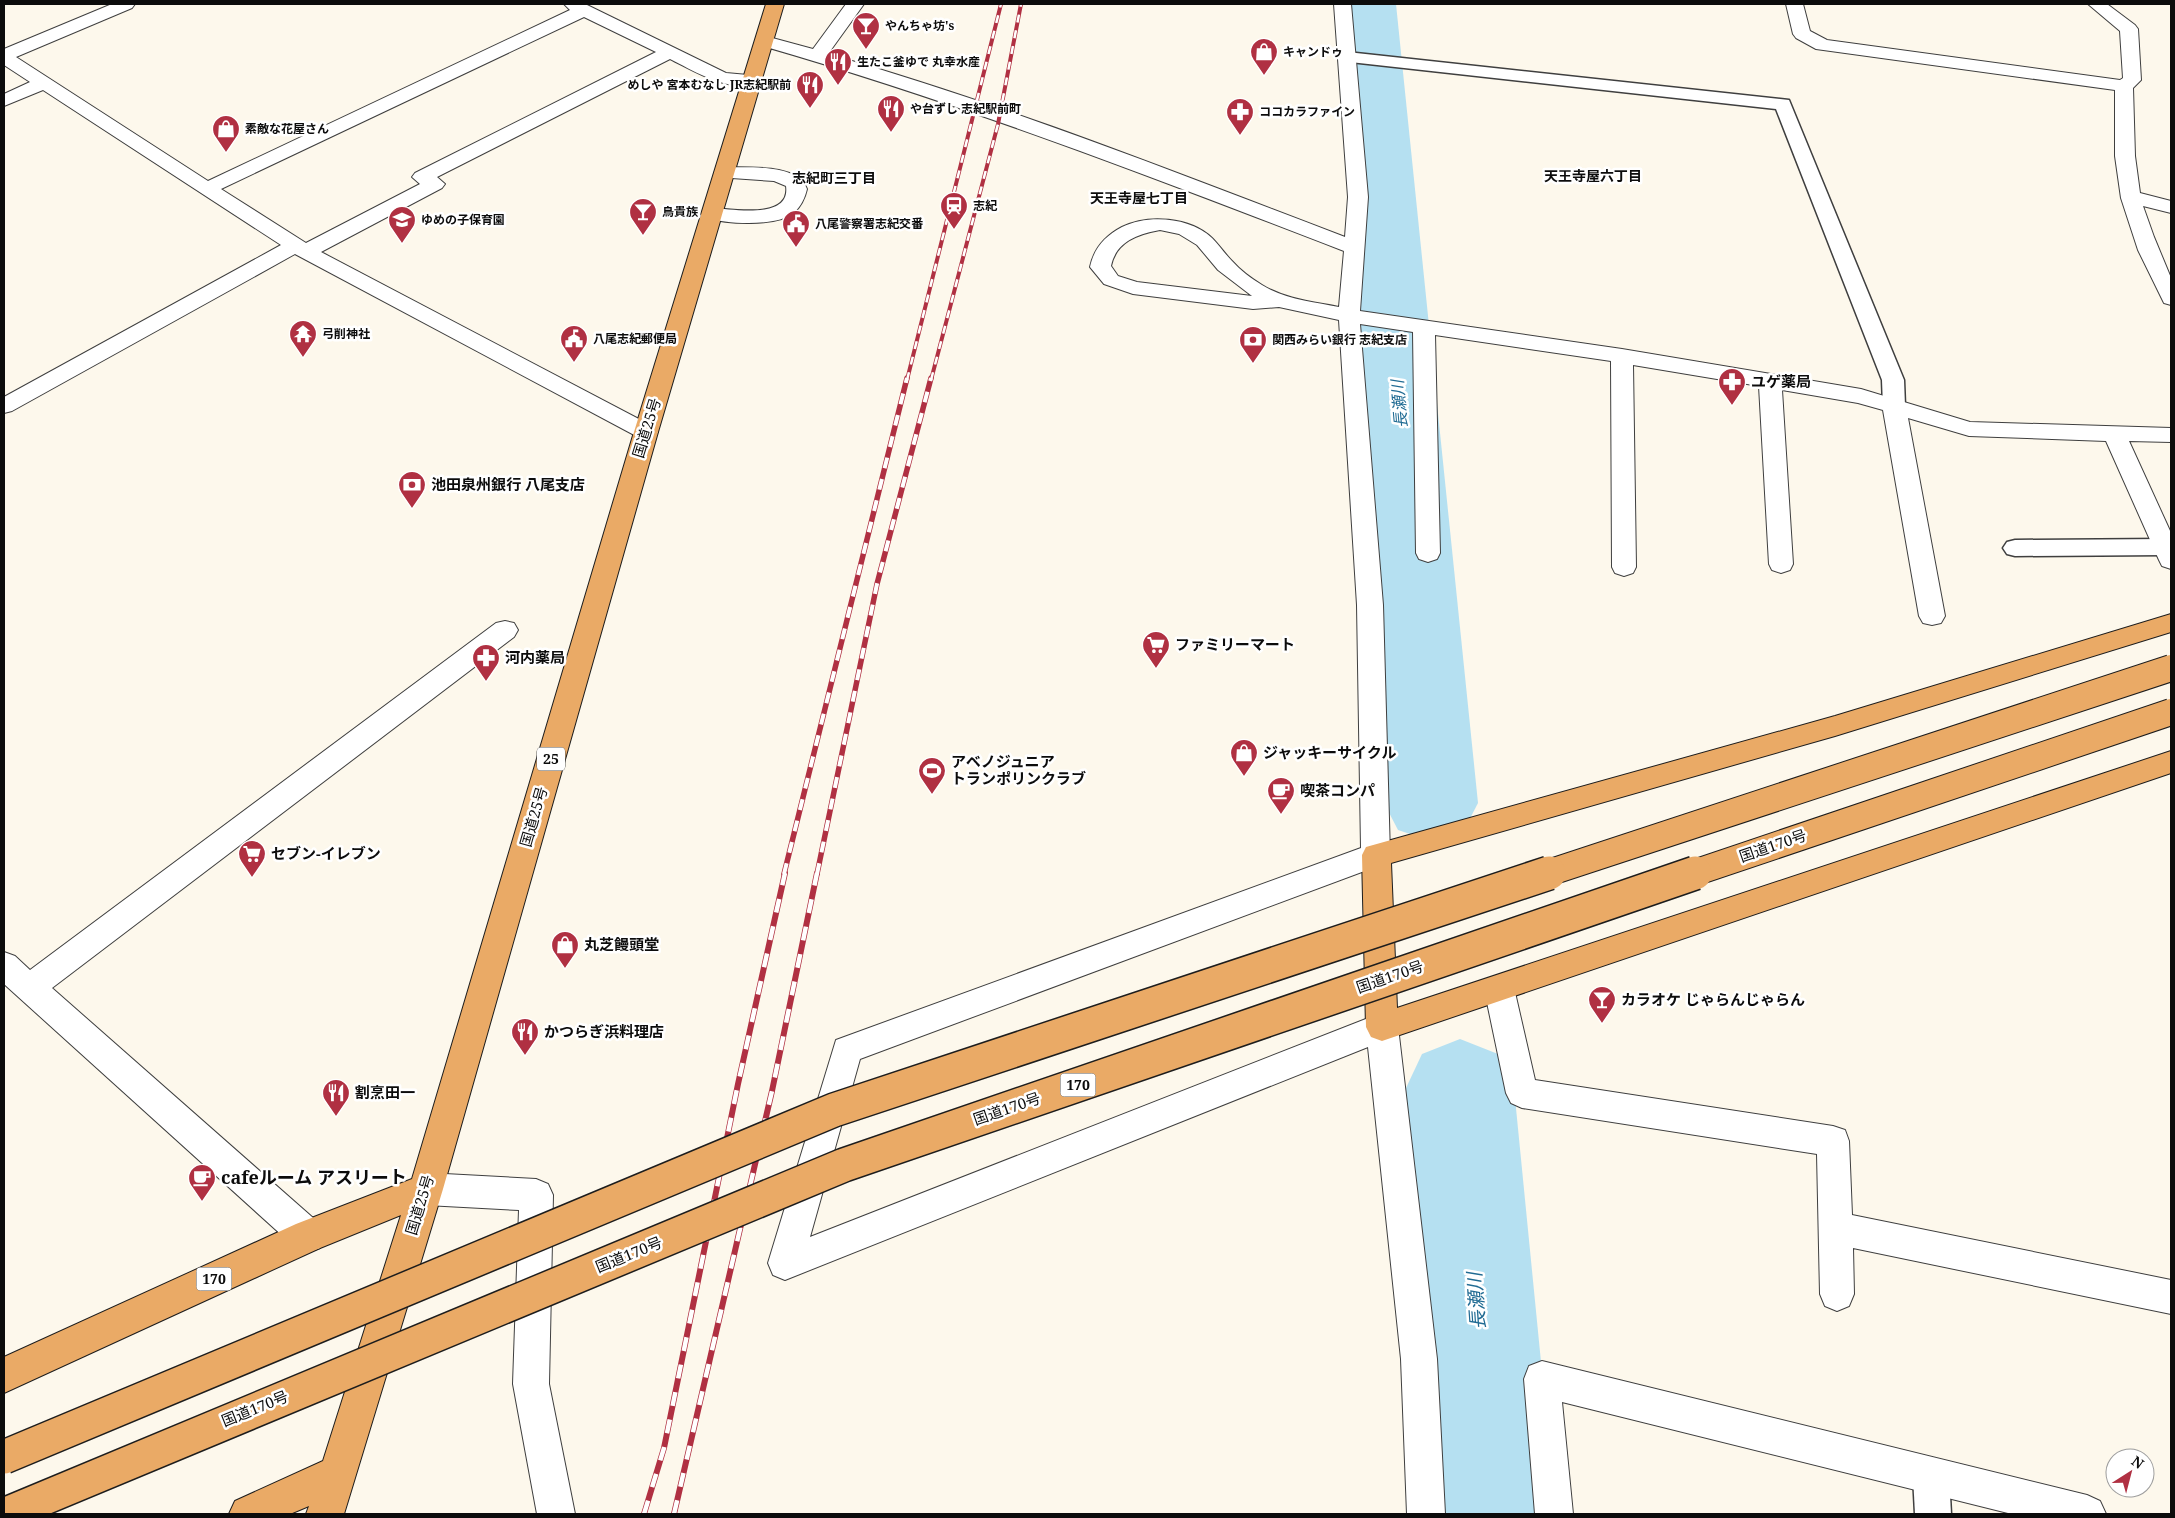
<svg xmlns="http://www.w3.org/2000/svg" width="2175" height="1518" font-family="'Noto Serif','Noto Sans JP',serif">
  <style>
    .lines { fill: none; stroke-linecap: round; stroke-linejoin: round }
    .river { fill: #b5e0f1; fill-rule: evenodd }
    .service-casing { stroke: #3f3f3f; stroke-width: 3 }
    .minor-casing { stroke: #3f3f3f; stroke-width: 2 }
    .trunk-casing { stroke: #1d1d1d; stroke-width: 2 }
    .service { fill: #fff; fill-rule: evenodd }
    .minor { fill: #fff; fill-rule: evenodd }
    .trunk { fill: #eaaa66; fill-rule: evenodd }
    .rail-far2-casing { stroke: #b03042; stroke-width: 4 }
    .rail-far1-casing { stroke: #b03042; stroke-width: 5.5 }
    .rail-casing { stroke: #b03042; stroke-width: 6 }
    .rail-far2 { stroke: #fff; stroke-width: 2.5; stroke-dasharray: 8; stroke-linecap: butt }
    .rail-far1 { stroke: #fff; stroke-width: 4; stroke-dasharray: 11; stroke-linecap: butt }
    .rail { stroke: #fff; stroke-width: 4.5; stroke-dasharray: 14; stroke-linecap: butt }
    .trunk-bridge-far1-casing { stroke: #1d1d1d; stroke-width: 28; stroke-linecap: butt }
    .trunk-bridge-casing { stroke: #1d1d1d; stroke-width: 36; stroke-linecap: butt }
    .trunk-bridge-far1 { stroke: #eaaa66; stroke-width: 26 }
    .trunk-bridge { stroke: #eaaa66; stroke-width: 33 }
    .labels { text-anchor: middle; stroke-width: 5; stroke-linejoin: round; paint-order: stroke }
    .far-poi-label { font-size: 12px; font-weight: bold; fill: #0c0c0c; stroke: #fff; text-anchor: start }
    .far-neighbourhood-label { font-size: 14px; font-weight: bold; fill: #0c0c0c; stroke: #fff }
    .shield { fill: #fff; stroke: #555; stroke-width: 1 }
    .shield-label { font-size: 14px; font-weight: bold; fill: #0c0c0c }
    .poi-label { font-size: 15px; font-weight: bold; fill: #0c0c0c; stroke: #fff; text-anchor: start }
    .street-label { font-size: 15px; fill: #0c0c0c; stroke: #fff }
    .water-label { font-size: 16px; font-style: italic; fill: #206b93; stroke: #fff }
    .near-poi-label { font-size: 18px; font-weight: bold; fill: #0c0c0c; stroke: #fff; text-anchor: start }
    .near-water-label { font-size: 19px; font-style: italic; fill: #206b93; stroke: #fff }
  </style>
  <rect width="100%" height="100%" fill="#fdf8ec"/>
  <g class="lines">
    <!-- river -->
    <g class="river">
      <polygon points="1338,4 1396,4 1478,803 1464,830 1431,841 1398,830 1384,803"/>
      <polygon points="1460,1039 1498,1054 1514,1088 1556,1514 1428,1514 1406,1088 1422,1054"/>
    </g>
    <defs>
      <g id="service">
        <polygon points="1347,52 1789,100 1904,380 1905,406 1902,411 1894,413 1886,411 1883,406 1882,380 1776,109 1341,61 1338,57 1341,53"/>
        <polygon points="2166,539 2171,540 2171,554 2166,555 2015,556 2007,554 2003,548 2007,542 2015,540"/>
        <polygon points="1931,1458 1944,1463 1949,1476 1951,1514 1915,1514 1913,1476 1918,1463"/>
      </g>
      <g id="minor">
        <path d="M 112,4 L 135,4 L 132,8 L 16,57 L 208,181 L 570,10 L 564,4 L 585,4 L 726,73 L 759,76 L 762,80 L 759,84 C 727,92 698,73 670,59 L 437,177 L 445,184 L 442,188 L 321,252 L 654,427 L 658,432 L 654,437 L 646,439 L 638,437 L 295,254 L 12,411 L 4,413 L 4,397 L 281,245 L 43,90 L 4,106 L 4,94 L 30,82 L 4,65 L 4,49 ZM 584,17 L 656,52 L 415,173 L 412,177 L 420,184 L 306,243 L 221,189 Z"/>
        <path d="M 846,4 L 864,4 L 828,54 C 1004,104 1174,172 1345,237 L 1348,197 L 1334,4 L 1351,4 L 1368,197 L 1360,311 L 1622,349 L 1861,389 L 1970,422 L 2171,428 L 2171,442 L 2129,441 L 2171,533 L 2171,569 L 2162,566 L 2159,560 L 2106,441 L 1969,436 L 1908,418 L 1945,616 L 1941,623 L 1932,625 L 1923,623 L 1919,616 L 1883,410 L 1858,403 L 1782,390 L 1793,564 L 1790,570 L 1781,573 L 1772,570 L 1769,564 L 1759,386 L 1633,365 L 1636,567 L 1633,573 L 1624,576 L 1615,573 L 1612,567 L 1611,361 L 1435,335 L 1440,553 L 1437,559 L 1428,562 L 1419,559 L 1416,553 L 1413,332 L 1360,324 L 1383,605 L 1390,855 L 1386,863 L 860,1059 L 810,1237 L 1371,1017 L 1382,1013 L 1393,1017 L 1398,1027 L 1437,1359 L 1445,1514 L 1407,1514 L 1401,1359 L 1368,1047 L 785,1280 L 773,1275 L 768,1263 L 836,1040 L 1361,848 L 1357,605 L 1339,320 L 1279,307 L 1253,309 L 1133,294 L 1104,284 L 1090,267 C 1094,248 1105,236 1122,227 C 1148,214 1190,217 1212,238 C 1219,245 1225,254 1232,261 C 1240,270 1252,279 1262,285 C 1284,299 1314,302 1339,307 L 1344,251 C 1150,176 958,102 759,45 L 756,41 L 759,37 L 765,36 L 813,49 ZM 1160,230 L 1179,234 L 1197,245 L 1218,270 L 1252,296 L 1137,282 L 1118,276 L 1111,266 C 1116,242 1137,234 1160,230 Z"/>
        <polygon points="1786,4 1803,4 1810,31 1827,40 2120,80 2123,78 2120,31 2088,4 2107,4 2135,25 2138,29 2141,80 2133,88 2135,156 2140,193 2171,201 2171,213 2143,206 2154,237 2171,278 2171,305 2164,303 2138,250 2121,198 2115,156 2115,90 1816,49 1796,38 1793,34"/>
        <path d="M 724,167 C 747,168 798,163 807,189 C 805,198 801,206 794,213 C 776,227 727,224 706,218 L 703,214 L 706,210 L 713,208 C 732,209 791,220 786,186 L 774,181 L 717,177 L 714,173 L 717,169 Z"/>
        <polygon points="505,621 514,623 518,630 514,637 52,988 320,1224 325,1236 320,1248 308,1252 296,1248 4,984 4,952 15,956 30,970 496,623"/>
        <polygon points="1499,975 1510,979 1514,988 1535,1080 1833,1126 1845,1130 1849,1141 1852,1215 2171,1280 2171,1314 1853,1248 1854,1294 1849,1306 1837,1311 1825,1306 1820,1294 1817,1154 1522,1108 1511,1103 1506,1093 1484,988 1488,979"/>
        <polygon points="426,1173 536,1179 548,1184 553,1195 549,1384 575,1514 537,1514 513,1384 519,1210 426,1205 414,1200 409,1189 414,1178"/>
        <polygon points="1542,1361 2087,1495 2100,1501 2106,1514 2012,1514 1562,1402 1573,1514 1535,1514 1524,1379 1529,1366"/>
      </g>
      <g id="trunk">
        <polygon points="766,4 784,4 658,432 443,1189 344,1514 306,1514 309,1506 290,1514 229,1514 235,1501 323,1461 401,1215 320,1248 4,1393 4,1357 296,1224 412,1179 634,432"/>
        <polygon points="2171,614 2171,632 1835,736 1391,863 1397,1008 2171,751 2171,773 1382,1041 1371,1037 1366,1027 1362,855 1366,847 1835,716"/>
      </g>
    </defs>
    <!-- service casing -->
    <use href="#service" class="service-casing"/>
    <!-- minor casing -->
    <use href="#minor" class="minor-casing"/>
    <!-- trunk casing -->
    <use href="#trunk" class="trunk-casing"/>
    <!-- service -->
    <use href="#service" class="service"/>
    <!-- minor -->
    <use href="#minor" class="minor"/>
    <!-- trunk -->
    <use href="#trunk" class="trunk"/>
    <defs>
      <g id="rail-far2">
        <polyline points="907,380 1001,4"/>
        <polyline points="931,380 998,124 1021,4"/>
      </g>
      <g id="rail-far1">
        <polyline points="784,874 907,378"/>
        <polyline points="817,874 877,584 931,378"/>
      </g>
      <g id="rail">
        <polyline points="644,1514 664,1448 738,1084 785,873"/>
        <polyline points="674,1514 772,1091 817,873"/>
      </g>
    </defs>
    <!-- rail-far2 casing -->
    <use href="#rail-far2" class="rail-far2-casing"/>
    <!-- rail-far1 casing -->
    <use href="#rail-far1" class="rail-far1-casing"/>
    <!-- rail casing -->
    <use href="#rail" class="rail-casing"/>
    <!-- rail-far2 -->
    <use href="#rail-far2" class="rail-far2"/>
    <!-- rail-far1 -->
    <use href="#rail-far1" class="rail-far1"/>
    <!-- rail -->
    <use href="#rail" class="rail"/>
    <defs>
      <g id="trunk-bridge-far1">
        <polyline points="1545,874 2171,668"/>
        <polyline points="1691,874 2171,712"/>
      </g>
      <g id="trunk-bridge">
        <polyline points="4,1457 834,1110 1549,873"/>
        <polyline points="6,1514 844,1165 1695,873"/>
      </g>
    </defs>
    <!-- trunk-bridge-far1 casing -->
    <use href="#trunk-bridge-far1" class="trunk-bridge-far1-casing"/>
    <!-- trunk-bridge casing -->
    <use href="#trunk-bridge" class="trunk-bridge-casing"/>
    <!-- trunk-bridge-far1 -->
    <use href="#trunk-bridge-far1" class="trunk-bridge-far1"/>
    <!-- trunk-bridge -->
    <use href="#trunk-bridge" class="trunk-bridge"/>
  </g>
  <!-- icons -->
  <defs>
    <symbol id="bar-pin" viewBox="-11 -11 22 30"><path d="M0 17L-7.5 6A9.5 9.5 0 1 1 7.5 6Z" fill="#b03042" stroke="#fff"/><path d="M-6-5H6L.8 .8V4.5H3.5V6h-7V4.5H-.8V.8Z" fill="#fff"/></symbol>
    <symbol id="shop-pin" viewBox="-11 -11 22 30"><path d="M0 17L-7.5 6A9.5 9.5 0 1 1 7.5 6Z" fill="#b03042" stroke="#fff"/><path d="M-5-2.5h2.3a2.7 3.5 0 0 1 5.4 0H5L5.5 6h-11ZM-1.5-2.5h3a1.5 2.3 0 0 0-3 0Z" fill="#fff"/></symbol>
    <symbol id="restaurant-pin" viewBox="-11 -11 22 30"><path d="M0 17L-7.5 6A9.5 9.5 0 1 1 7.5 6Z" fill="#b03042" stroke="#fff"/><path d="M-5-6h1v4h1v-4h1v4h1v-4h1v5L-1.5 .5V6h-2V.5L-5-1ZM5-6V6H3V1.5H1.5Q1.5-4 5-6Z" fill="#fff"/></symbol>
    <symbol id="pharmacy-pin" viewBox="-11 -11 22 30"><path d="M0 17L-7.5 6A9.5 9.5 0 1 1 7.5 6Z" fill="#b03042" stroke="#fff"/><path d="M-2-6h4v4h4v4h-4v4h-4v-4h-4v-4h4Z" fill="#fff"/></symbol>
    <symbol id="station-pin" viewBox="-11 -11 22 30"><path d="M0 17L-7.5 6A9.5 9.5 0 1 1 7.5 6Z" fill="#b03042" stroke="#fff"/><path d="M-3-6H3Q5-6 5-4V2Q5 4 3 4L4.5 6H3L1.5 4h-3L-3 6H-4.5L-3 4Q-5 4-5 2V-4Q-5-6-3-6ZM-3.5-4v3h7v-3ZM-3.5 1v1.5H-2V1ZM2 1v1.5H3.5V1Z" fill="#fff"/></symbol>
    <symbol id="school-pin" viewBox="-11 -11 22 30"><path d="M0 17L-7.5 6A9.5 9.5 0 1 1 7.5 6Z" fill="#b03042" stroke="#fff"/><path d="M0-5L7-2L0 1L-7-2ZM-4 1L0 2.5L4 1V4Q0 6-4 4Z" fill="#fff"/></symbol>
    <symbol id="civic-pin" viewBox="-11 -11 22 30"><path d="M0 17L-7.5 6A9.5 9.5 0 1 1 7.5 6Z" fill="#b03042" stroke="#fff"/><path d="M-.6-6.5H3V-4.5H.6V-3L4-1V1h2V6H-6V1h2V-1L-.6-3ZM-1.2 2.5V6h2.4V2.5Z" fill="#fff"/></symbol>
    <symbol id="temple-pin" viewBox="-11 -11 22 30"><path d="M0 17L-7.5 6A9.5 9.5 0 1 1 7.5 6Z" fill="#b03042" stroke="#fff"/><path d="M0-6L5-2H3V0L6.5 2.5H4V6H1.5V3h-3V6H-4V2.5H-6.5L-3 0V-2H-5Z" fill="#fff"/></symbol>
    <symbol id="bank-pin" viewBox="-11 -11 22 30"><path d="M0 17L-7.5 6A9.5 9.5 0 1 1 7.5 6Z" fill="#b03042" stroke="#fff"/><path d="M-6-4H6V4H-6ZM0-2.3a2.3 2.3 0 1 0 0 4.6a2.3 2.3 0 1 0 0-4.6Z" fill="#fff"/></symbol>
    <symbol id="supermarket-pin" viewBox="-11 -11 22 30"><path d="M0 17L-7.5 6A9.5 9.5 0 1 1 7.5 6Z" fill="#b03042" stroke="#fff"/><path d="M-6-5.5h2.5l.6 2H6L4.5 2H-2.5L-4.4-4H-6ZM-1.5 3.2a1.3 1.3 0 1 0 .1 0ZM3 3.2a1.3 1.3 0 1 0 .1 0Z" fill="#fff"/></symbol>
    <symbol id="stadium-pin" viewBox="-11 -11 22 30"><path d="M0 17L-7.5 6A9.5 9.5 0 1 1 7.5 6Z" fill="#b03042" stroke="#fff"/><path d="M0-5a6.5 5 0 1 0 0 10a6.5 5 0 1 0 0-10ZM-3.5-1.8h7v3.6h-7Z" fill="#fff"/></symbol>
    <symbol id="cafe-pin" viewBox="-11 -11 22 30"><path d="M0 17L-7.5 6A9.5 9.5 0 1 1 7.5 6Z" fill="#b03042" stroke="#fff"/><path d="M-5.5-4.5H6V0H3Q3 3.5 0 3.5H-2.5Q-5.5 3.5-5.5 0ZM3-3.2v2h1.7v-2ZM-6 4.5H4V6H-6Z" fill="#fff"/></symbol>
  </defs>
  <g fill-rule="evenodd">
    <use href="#bar-pin" x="850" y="10" width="32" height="43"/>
    <use href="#shop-pin" x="1248" y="36" width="32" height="43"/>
    <use href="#restaurant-pin" x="822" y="46" width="32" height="43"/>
    <use href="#restaurant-pin" x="794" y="69" width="32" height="43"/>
    <use href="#restaurant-pin" x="875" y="93" width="32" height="43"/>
    <use href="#pharmacy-pin" x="1224" y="96" width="32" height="43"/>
    <use href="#shop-pin" x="210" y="113" width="32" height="43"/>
    <use href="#station-pin" x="938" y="190" width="32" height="43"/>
    <use href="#bar-pin" x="627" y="196" width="32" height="43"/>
    <use href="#school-pin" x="386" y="204" width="32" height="43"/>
    <use href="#civic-pin" x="780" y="208" width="32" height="43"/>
    <use href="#temple-pin" x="287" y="318" width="32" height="43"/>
    <use href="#civic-pin" x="558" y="323" width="32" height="43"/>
    <use href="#bank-pin" x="1237" y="324" width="32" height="43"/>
    <use href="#pharmacy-pin" x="1716" y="366" width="32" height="43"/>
    <use href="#bank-pin" x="396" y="469" width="32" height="43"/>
    <use href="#supermarket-pin" x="1140" y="629" width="32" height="43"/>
    <use href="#pharmacy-pin" x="470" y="642" width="32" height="43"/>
    <use href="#shop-pin" x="1228" y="737" width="32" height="43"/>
    <use href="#stadium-pin" x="916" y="755" width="32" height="43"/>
    <use href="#cafe-pin" x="1265" y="775" width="32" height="43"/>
    <use href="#supermarket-pin" x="236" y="838" width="32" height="43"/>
    <use href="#shop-pin" x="549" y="929" width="32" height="43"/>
    <use href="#bar-pin" x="1586" y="984" width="32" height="43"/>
    <use href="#restaurant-pin" x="509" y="1016" width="32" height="43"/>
    <use href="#restaurant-pin" x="320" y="1077" width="32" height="43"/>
    <use href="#cafe-pin" x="186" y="1162" width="32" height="43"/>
  </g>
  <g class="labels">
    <!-- far-poi labels -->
    <g class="far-poi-label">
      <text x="885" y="30">やんちゃ坊's</text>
      <text x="1283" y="56">キャンドゥ</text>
      <text x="857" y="66">生たこ釜ゆで 丸幸水産</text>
      <text x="791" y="89" text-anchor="end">めしや 宮本むなし JR志紀駅前</text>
      <text x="910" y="113">や台ずし 志紀駅前町</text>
      <text x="1259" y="116">ココカラファイン</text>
      <text x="245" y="133">素敵な花屋さん</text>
      <text x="973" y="210">志紀</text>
      <text x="662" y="216">鳥貴族</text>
      <text x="421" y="224">ゆめの子保育園</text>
      <text x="815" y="228">八尾警察署志紀交番</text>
      <text x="322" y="338">弓削神社</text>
      <text x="593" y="343">八尾志紀郵便局</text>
      <text x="1272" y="344">関西みらい銀行 志紀支店</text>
    </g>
    <!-- far-neighbourhood labels -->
    <g class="far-neighbourhood-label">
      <text x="1593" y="181">天王寺屋六丁目</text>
      <text x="834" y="183">志紀町三丁目</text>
      <text x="1139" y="203">天王寺屋七丁目</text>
    </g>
    <!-- shield labels -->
    <g class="shield">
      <rect x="537" y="747.5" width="28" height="23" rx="4"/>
      <rect x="1060.5" y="1073.5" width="35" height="23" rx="4"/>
      <rect x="196.5" y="1267.5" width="35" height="23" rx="4"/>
    </g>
    <g class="shield-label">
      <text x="551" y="764">25</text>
      <text x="1078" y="1090">170</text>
      <text x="214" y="1284">170</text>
    </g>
    <!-- poi labels -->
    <g class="poi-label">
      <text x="1751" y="387">ユゲ薬局</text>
      <text x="431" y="490">池田泉州銀行 八尾支店</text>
      <text x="1175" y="650">ファミリーマート</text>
      <text x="505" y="663">河内薬局</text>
      <text x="1263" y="758">ジャッキーサイクル</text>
      <text x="951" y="767">アベノジュニア<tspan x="951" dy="17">トランポリンクラブ</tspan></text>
      <text x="1300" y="796">喫茶コンパ</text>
      <text x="271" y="859">セブン-イレブン</text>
      <text x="584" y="950">丸芝饅頭堂</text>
      <text x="1621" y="1005">カラオケ じゃらんじゃらん</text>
      <text x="544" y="1037">かつらぎ浜料理店</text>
      <text x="355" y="1098">割烹田一</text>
    </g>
    <!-- street labels -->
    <g class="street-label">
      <text transform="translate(647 428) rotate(-73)" y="5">国道25号</text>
      <text transform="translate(534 817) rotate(-74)" y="5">国道25号</text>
      <text transform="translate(1773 846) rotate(-19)" y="5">国道170号</text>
      <text transform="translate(1390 977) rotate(-19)" y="5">国道170号</text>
      <text transform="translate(1007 1109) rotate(-19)" y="5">国道170号</text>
      <text transform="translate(420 1205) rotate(-73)" y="5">国道25号</text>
      <text transform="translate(629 1255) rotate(-22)" y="5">国道170号</text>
      <text transform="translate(255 1409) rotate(-22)" y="5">国道170号</text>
    </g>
    <!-- water labels -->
    <g class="water-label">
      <text transform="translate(1399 404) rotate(-95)" y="6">長瀬川</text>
    </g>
    <!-- near-poi labels -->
    <g class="near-poi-label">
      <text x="221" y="1184">cafeルーム アスリート</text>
    </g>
    <!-- near-water labels -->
    <g class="near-water-label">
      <text transform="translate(1476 1301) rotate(-94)" y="7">長瀬川</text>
    </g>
  </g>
  <!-- border -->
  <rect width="2175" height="1518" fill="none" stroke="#0c0c0c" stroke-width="10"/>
  <!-- north arrow -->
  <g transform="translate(2130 1473) rotate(36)"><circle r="24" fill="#ffffff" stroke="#9e9e9e"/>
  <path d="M0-4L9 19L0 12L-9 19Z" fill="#b03042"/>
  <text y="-8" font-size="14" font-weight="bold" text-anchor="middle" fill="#0c0c0c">N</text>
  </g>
</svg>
